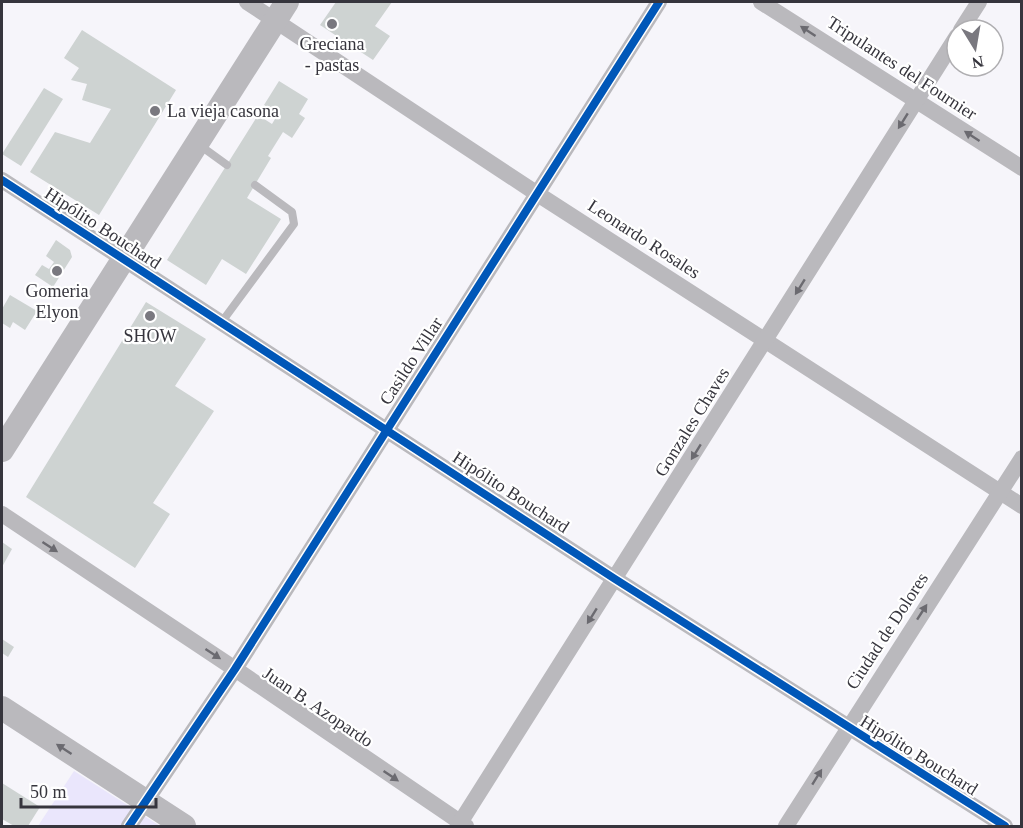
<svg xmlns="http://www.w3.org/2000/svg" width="1023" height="828" font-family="Georgia,serif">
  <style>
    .green { fill: #eae6fc }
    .building { fill: #ced3d2 }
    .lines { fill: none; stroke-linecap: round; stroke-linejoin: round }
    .lane { stroke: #bab9bd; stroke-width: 8 }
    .street { stroke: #bab9bd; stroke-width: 16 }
    .secondary { stroke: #bab9bd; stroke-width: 24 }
    .cycleway-casing { stroke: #fff; stroke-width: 11 }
    .cycleway { stroke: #0057b8; stroke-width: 8 }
    .oneway { fill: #6b6a70 }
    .poi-dot { fill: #79787f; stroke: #fff; stroke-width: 2 }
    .labels { text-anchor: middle; stroke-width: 4.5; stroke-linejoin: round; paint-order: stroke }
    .poi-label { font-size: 18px; fill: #36353d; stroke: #fff }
    .street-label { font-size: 18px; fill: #36353d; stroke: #fff }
  </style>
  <rect width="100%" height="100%" fill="#f6f5fa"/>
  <!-- green -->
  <polygon class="green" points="74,771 160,826 38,826"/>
  <!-- building -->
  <g class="building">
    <polygon points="336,2 392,2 375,26 390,36 373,60 320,25"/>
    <polygon points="82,30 176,90 99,215 30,172 55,132 90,143 111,109 82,100 87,84 71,80 79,68 64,58"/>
    <polygon points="279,81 308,99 299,114 305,118 292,138 283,132 268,156 271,158 247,198 281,219 246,274 222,259 206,285 167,260 258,115 272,124 278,114 264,105"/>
    <polygon points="44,88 63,99 21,166 2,154"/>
    <polygon points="56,240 70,250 72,257 53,287 35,275 42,265 49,269 54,262 46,256"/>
    <polygon points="10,295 37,311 25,330 13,322 10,328 2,323 2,309"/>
    <polygon points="146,302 206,339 175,386 214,411 153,503 170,514 135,568 26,497"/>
    <polygon points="2,542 12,549 2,567"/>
    <polygon points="2,639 14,647 8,657 2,653"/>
    <polygon points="2,783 40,807 28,826 14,826 2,819"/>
  </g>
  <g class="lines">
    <!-- lane -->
    <g class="lane">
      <polyline points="198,144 227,165"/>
      <polyline points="221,323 294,224 292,212 255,185"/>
    </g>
    <!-- street -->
    <g class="street">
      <polyline points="247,2 536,193 1022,506"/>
      <polyline points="761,2 1022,168"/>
      <polyline points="961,30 979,2"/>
      <polyline points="2,180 615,579 1005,826"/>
      <polyline points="2,514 235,669 466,826"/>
      <polyline points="129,826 235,669 659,2"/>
      <polyline points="458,826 957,36"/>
      <polyline points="786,826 1022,458"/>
    </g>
    <!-- secondary -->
    <g class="secondary">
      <polyline points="2,450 287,2"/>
      <polyline points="2,708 184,826"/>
    </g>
    <defs>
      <g id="cycleway">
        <polyline points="2,180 615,579 1005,826"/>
        <polyline points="129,826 235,669 659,2"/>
      </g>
    </defs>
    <!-- cycleway casing -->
    <use href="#cycleway" class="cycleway-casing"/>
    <!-- cycleway -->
    <use href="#cycleway" class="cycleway"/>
  </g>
  <!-- one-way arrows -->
  <defs><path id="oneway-solid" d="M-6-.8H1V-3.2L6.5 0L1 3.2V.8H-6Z" transform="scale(1.5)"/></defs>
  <g class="oneway">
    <use href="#oneway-solid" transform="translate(808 31) rotate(-147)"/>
    <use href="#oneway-solid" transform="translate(903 121) rotate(122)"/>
    <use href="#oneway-solid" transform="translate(972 136) rotate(-147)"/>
    <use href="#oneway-solid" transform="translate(800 287) rotate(122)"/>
    <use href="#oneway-solid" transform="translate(696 452) rotate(122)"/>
    <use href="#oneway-solid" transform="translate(50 547) rotate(33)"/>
    <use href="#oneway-solid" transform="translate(922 612) rotate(-57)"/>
    <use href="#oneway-solid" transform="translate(592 616) rotate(122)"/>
    <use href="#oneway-solid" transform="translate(213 654) rotate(33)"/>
    <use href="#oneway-solid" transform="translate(64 749) rotate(-147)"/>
    <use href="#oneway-solid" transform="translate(391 776) rotate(34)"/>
    <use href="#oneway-solid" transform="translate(817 777) rotate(-58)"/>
  </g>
  <!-- markers -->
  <g class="poi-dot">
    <circle cx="332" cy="24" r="6"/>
    <circle cx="155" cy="111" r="6"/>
    <circle cx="57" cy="271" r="6"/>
    <circle cx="150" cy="316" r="6"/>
  </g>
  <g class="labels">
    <!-- poi labels -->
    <g class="poi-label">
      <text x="332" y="50">Greciana<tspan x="332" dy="21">- pastas</tspan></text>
      <text x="167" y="117" text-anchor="start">La vieja casona</text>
      <text x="57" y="297">Gomeria<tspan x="57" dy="21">Elyon</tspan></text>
      <text x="150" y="342">SHOW</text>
    </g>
    <!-- street labels -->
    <g class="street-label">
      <text transform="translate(902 68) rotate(33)" y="6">Tripulantes del Fournier</text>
      <text transform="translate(103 228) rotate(33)" y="6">Hipólito Bouchard</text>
      <text transform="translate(644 239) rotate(33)" y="6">Leonardo Rosales</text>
      <text transform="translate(411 361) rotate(-57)" y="6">Casildo Villar</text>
      <text transform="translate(692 422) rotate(-58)" y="6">Gonzales Chaves</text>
      <text transform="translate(511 492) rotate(33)" y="6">Hipólito Bouchard</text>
      <text transform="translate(887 631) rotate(-57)" y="6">Ciudad de Dolores</text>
      <text transform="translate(318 707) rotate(34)" y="6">Juan B. Azopardo</text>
      <text transform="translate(919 755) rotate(32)" y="6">Hipólito Bouchard</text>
    </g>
  </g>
  <!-- border -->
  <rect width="1023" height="828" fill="none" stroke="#36353d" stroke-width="6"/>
  <!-- north arrow -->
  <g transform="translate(975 48) rotate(169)"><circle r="28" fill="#ffffff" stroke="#afaeb1" stroke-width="1.5"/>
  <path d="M0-4.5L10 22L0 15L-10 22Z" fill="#79787f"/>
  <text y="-9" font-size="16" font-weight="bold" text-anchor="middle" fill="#36353d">N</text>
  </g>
  <!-- scale -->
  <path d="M21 798v9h135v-9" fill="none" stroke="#36353d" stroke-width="3"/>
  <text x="30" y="798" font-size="18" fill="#36353d" stroke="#ffffff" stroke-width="4.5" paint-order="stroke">50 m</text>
</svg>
